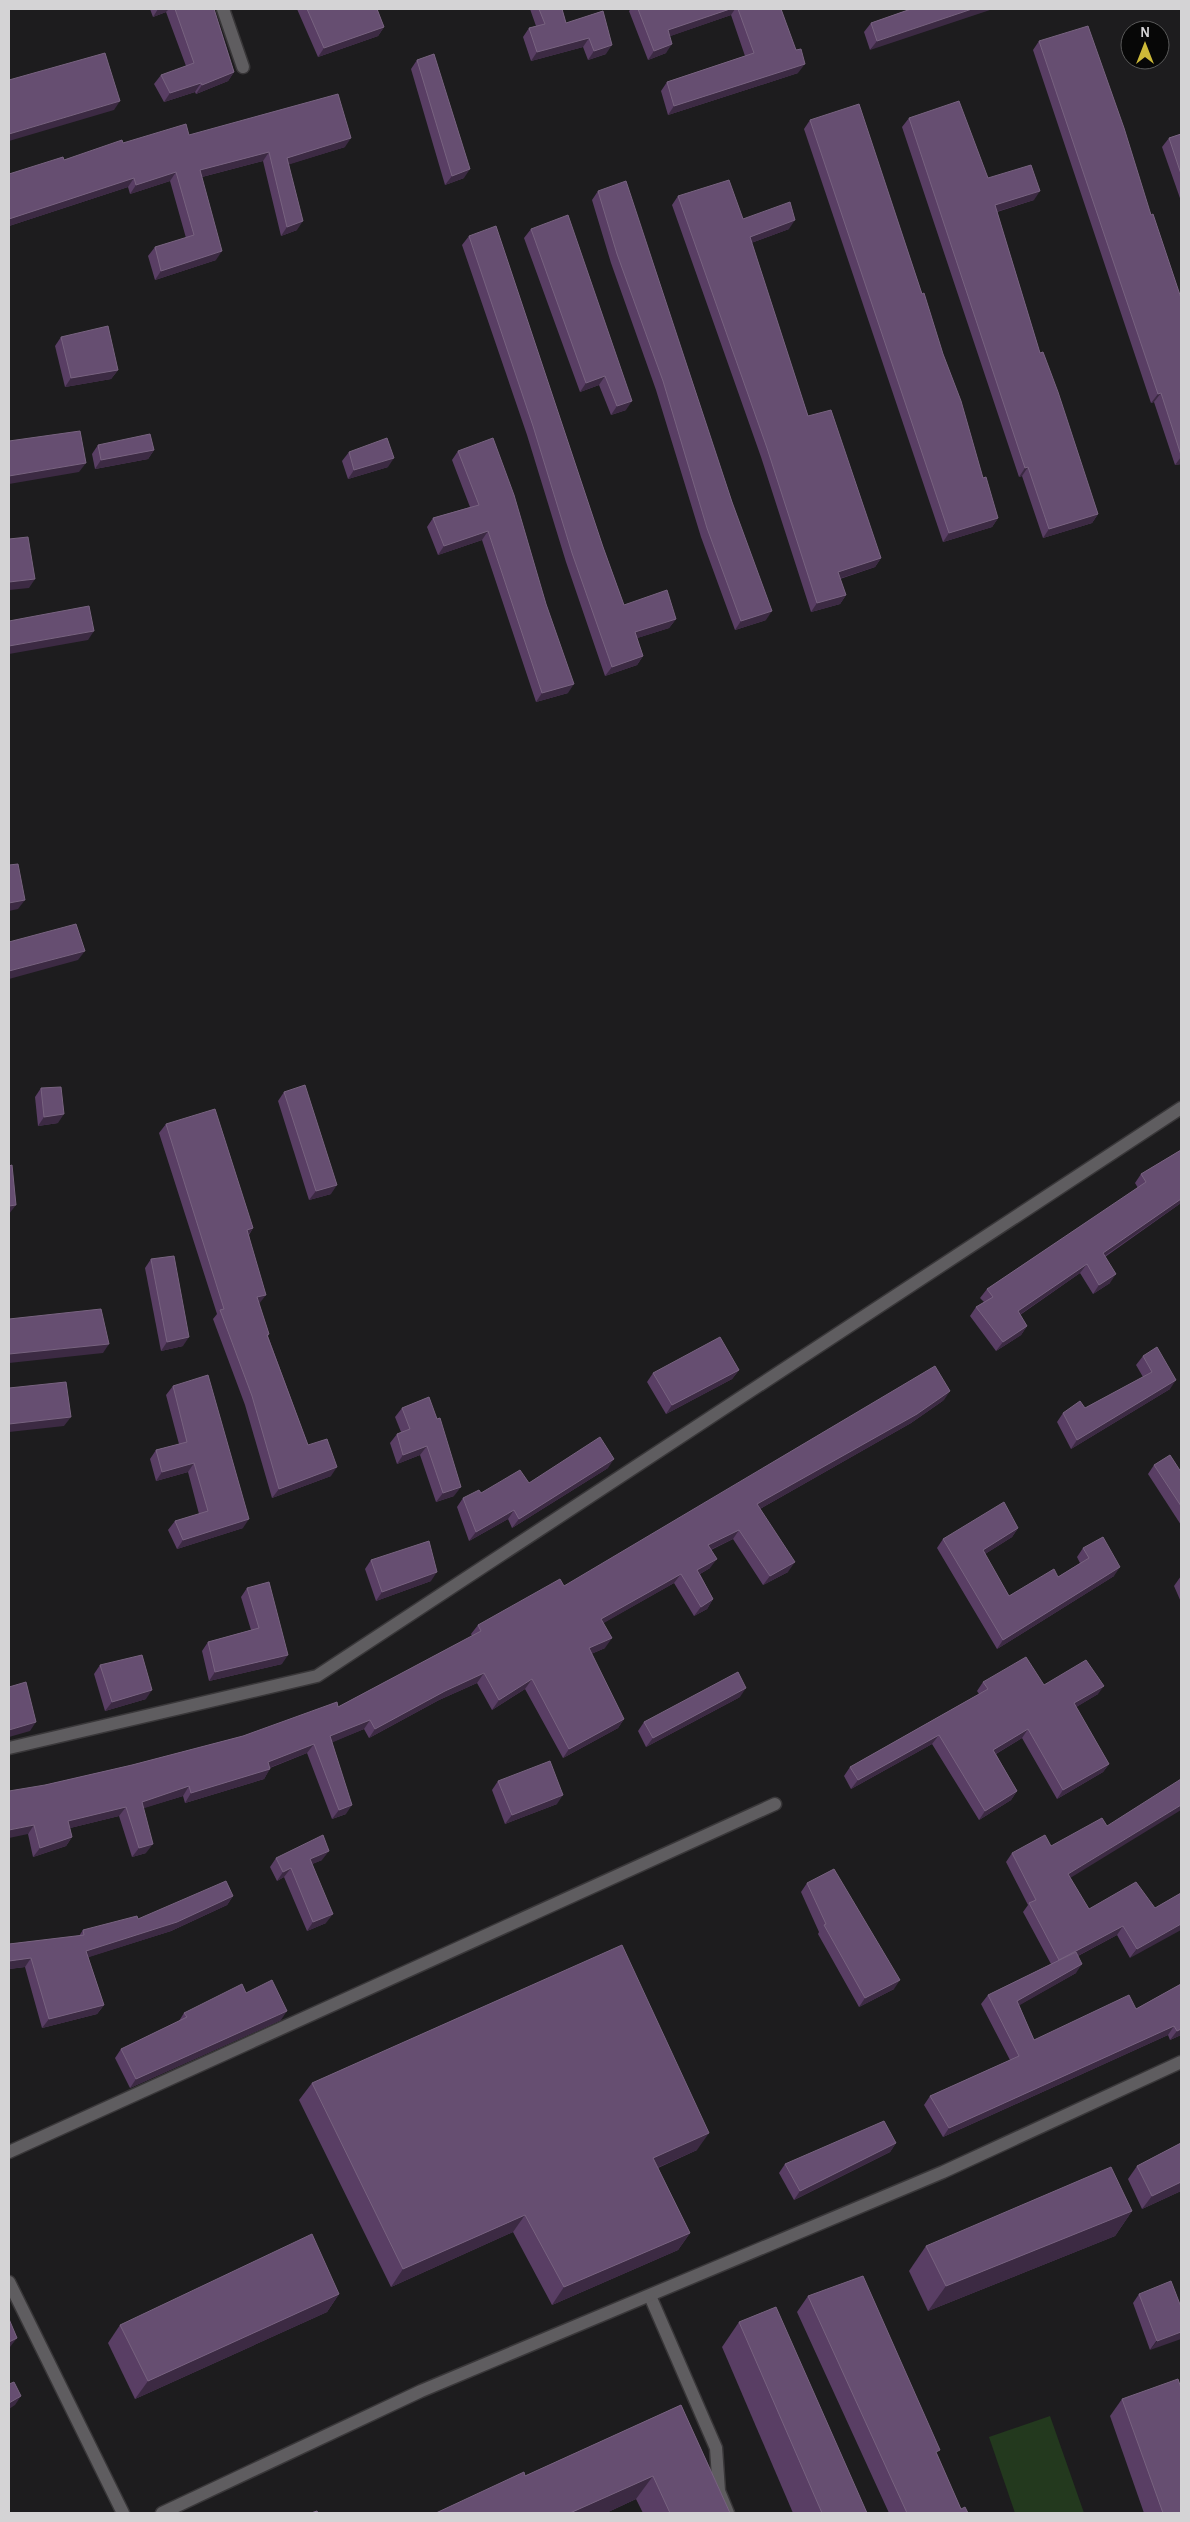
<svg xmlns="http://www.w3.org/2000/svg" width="1190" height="2522" font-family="'Alegreya Sans',sans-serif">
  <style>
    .green { fill: #23391e }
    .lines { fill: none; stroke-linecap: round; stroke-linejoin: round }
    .street-casing { stroke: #393739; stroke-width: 15 }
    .secondary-casing { stroke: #393739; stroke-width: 15 }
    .street { stroke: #5f5d60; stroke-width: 12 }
    .secondary { stroke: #5f5d60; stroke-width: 12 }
    .wall { fill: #593e64 }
    .shaded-wall { fill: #3c2a43 }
    .building { fill: #664e71; stroke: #786380 }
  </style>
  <rect width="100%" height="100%" fill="#1d1c1e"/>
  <!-- green -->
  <polygon class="green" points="1050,2416 1084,2513 1015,2513 989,2437"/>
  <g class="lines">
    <defs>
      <g id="street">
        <polyline points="223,9 243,67"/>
        <polyline points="9,1748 317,1676 1181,1108"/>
        <polyline points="9,2152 775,1804"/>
        <polyline points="9,2282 123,2513"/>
        <polyline points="650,2296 716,2448 719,2491 728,2513"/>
      </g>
      <polyline id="secondary" points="162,2513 421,2391 943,2172 1181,2062"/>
    </defs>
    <!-- street casing -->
    <use href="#street" class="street-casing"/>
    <!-- secondary casing -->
    <use href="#secondary" class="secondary-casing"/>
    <!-- street -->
    <use href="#street" class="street"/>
    <!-- secondary -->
    <use href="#secondary" class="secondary"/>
  </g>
  <!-- wall -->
  <g class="wall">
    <polygon points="150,9 215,9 214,9 234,72 228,81 196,94 195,92 164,102 154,84 161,75 186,66 166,12 153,17"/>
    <polygon points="297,9 377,9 384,27 378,36 318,57"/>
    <polygon points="530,9 562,9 566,23 603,11 606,54 588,60 583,47 531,61 523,37 529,28 536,26"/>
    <polygon points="631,9 781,9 798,73 668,115 661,91 667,82 745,56 731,15 670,36 666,53 648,60 629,11"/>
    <polygon points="911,9 870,50 864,32 871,23"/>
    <polygon points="1039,41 1181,298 1181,464 1175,465 1154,402 1151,403 1033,50"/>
    <polygon points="417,60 464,178 445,185 411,69"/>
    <polygon points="909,118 988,178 1034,200 997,212 1040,353 1098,514 1092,523 1043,538 1022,476 1019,477 902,127"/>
    <polygon points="810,120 983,478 998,518 992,527 943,542 804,129"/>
    <polygon points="1181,134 1181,201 1162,147 1169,138"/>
    <polygon points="189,135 345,147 289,164 297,230 281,236 263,161 202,177 216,260 155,280 148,256 155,247 186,238 170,181 130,194 128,187 9,226 9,174 64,160 123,143"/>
    <polygon points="598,191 732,502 766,620 735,630 701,537 656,390 611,263 592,200"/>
    <polygon points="678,196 743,219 789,229 751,243 808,416 881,558 875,567 840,579 846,595 840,604 811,612 761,457 672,205"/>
    <polygon points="531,229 626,410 611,415 599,385 580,392 524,238"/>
    <polygon points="469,236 603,547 624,605 676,619 669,628 637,638 643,656 637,665 605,676 566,562 527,435 462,245"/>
    <polygon points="61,337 118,370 111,379 65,387 55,346"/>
    <polygon points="98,445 154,450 148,459 95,469 92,454"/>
    <polygon points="458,451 568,693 536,702 482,540 438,555 427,527 433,518 470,507 452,460"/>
    <polygon points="349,452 388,467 348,479 342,461"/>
    <polygon points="41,1088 58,1123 38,1126 35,1097"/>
    <polygon points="284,1092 331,1194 309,1200 278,1101"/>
    <polygon points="166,1124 253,1228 249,1235 259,1304 269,1334 268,1336 308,1445 331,1476 272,1498 245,1405 213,1319 217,1314 159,1133"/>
    <polygon points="1181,1150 1181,1203 1105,1257 1110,1283 1093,1294 1080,1273 1020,1315 1027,1326 1021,1335 996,1351 970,1316 976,1307 984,1302 980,1298 987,1289 1138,1188 1135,1183 1141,1174"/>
    <polygon points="151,1259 183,1346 161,1351 145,1268"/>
    <polygon points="1143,1356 1170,1389 1071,1449 1057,1422 1063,1413 1085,1408 1143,1377 1136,1365"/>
    <polygon points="739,1370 732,1379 666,1414 647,1382 653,1373"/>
    <polygon points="173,1386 243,1528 177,1549 168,1530 175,1521 199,1514 188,1472 156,1481 150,1459 156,1450 179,1444 166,1395"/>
    <polygon points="429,1397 454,1496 436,1502 420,1455 397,1464 390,1443 397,1434 401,1432 395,1417 402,1408"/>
    <polygon points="944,1400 911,1423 760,1509 788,1572 763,1585 733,1539 711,1550 710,1568 700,1574 713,1599 707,1609 694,1616 674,1583 603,1623 605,1648 591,1654 624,1719 618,1728 563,1758 525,1689 492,1710 477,1683 439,1700 369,1738 364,1729 332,1742 346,1814 332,1819 307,1753 270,1768 264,1779 185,1803 183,1796 143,1808 146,1853 132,1857 119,1816 70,1828 72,1837 66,1846 33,1857 28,1834 45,1785 132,1765 243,1736 338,1707 472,1636 471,1634 478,1625 564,1586"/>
    <polygon points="1154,1465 1181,1472 1181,1525 1148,1474"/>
    <polygon points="608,1468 512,1528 508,1519 469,1541 457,1507 463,1498 481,1493"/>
    <polygon points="1018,1528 1012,1537 985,1554 1009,1596 1058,1577 1080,1563 1077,1557 1083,1548 1114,1576 997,1649 937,1548 943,1539"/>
    <polygon points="371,1560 431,1581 376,1601 365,1569"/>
    <polygon points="1181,1576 1181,1602 1174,1586"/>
    <polygon points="247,1588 282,1664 209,1681 202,1651 208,1642 251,1630 241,1597"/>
    <polygon points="100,1665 146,1699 105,1711 94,1674"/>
    <polygon points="983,1682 1044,1685 1098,1694 1076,1707 1109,1764 1103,1772 1057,1799 1022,1738 996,1754 1017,1791 1011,1800 979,1820 932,1744 851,1789 844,1776 850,1767 979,1694 977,1691"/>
    <polygon points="740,1697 646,1747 638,1731 644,1722"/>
    <polygon points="498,1781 557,1804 505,1824 492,1790"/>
    <polygon points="1012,1853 1070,1878 1089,1909 1155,1908 1181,1893 1130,1958 1117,1935 1078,1956 1076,1973 1019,2005 1034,2040 1136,2009 1181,1984 1181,2035 1170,2040 1168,2035 943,2137 924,2105 930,2096 1010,2060 981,2004 988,1995 1051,1964 1023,1912 1028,1905 1006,1862"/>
    <polygon points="276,1858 322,1860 312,1864 326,1923 307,1931 284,1877 277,1881 270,1867"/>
    <polygon points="807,1883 894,1989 859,2007 818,1934 819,1932 801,1892"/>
    <polygon points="233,1896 227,1905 171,1931 88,1957 104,2005 97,2014 42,2028 25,1967 9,1969 9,1944 79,1936 83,1930 138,1919"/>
    <polygon points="246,1993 281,2020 130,2088 115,2058 121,2049 179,2021 184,2013"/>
    <polygon points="312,2083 697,2150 658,2168 690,2233 678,2250 552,2305 513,2232 391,2287 299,2100"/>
    <polygon points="896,2143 890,2152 794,2200 779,2173 785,2164"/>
    <polygon points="1181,2143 1181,2191 1142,2209 1128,2179 1137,2166"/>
    <polygon points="1132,2211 1115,2236 928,2311 909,2271 926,2246"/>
    <polygon points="339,2294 327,2312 135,2399 108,2343 120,2325"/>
    <polygon points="1139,2294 1181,2307 1150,2350 1133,2303"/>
    <polygon points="808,2296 937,2455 961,2509 968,2513 889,2513 797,2312"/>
    <polygon points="739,2322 867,2513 793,2513 722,2347"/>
    <polygon points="1122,2399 1181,2513 1144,2513 1110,2416"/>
    <polygon points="681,2405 730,2513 643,2513 636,2499 606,2513 436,2513 525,2476"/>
  </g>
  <!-- shaded-wall -->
  <g class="shaded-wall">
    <polygon points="158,9 169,9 166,12 153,17"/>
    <polygon points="730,9 735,9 731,15 662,39 668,30"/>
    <polygon points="972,9 993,9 870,50 877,41"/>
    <polygon points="384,27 378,36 318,57 324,48"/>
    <polygon points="589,38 583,47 531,61 537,52"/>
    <polygon points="672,44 666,53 648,60 654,51"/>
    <polygon points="612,45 606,54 588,60 594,51"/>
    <polygon points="805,64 798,73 668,115 674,106"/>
    <polygon points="234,72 228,81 196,94 202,85"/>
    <polygon points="201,83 195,92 164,102 170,93"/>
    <polygon points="120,101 114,110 9,141 9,134"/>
    <polygon points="351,138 345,147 281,167 287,158"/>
    <polygon points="269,152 263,161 194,179 200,170"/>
    <polygon points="470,169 464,178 445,185 452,176"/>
    <polygon points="176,172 170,181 130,194 136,185"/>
    <polygon points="134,178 128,187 9,226 9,219"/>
    <polygon points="1040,191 1034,200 989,214 995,205"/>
    <polygon points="795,220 789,229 743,246 750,237"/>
    <polygon points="303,221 297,230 281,236 287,227"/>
    <polygon points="222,251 216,260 155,280 161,271"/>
    <polygon points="118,370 111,379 65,387 71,378"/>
    <polygon points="605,376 599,385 580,392 586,383"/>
    <polygon points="1161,393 1154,402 1151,403 1158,394"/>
    <polygon points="632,401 626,410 611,415 617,406"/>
    <polygon points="154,450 148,459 95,469 101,460"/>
    <polygon points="1181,457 1181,464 1175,465"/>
    <polygon points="394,458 388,467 348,479 354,470"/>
    <polygon points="86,463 79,472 9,484 9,476"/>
    <polygon points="1028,467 1022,476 1019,477 1025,468"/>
    <polygon points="1098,514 1092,523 1043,538 1049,529"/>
    <polygon points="998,518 992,527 943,542 949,533"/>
    <polygon points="488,531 482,540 438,555 444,546"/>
    <polygon points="881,558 875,567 832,581 838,572"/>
    <polygon points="35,579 29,588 9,590 9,582"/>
    <polygon points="846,595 840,604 811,612 817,603"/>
    <polygon points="772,611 766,620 735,630 741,621"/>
    <polygon points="676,619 669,628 628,641 635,632"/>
    <polygon points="94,631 88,640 9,654 9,646"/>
    <polygon points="643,656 637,665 605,676 612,667"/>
    <polygon points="574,684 568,693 536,702 542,693"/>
    <polygon points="25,900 18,909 9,911 9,903"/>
    <polygon points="85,951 78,960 9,979 9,971"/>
    <polygon points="64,1114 58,1123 38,1126 44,1117"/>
    <polygon points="337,1185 331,1194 309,1200 316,1191"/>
    <polygon points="1181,1199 1181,1203 1096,1262 1103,1253"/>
    <polygon points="16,1205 9,1214 9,1206"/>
    <polygon points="253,1228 247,1237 247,1230"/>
    <polygon points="1087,1264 1080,1273 1012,1320 1018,1311"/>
    <polygon points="1116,1274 1110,1283 1093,1294 1099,1285"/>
    <polygon points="266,1295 259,1304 250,1306 257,1297"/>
    <polygon points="1027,1326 1021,1335 996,1351 1003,1342"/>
    <polygon points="189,1337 183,1346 161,1351 167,1342"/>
    <polygon points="109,1344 103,1353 9,1363 9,1354"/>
    <polygon points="739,1370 732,1379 666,1414 672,1405"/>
    <polygon points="1176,1380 1170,1389 1071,1449 1077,1440"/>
    <polygon points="950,1391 944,1400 911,1423 751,1514 757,1504"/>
    <polygon points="71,1417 64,1426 9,1432 9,1424"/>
    <polygon points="427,1446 420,1455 397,1464 403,1455"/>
    <polygon points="614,1459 608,1468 512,1528 519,1519"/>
    <polygon points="194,1463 188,1472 156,1481 162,1472"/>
    <polygon points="337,1467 331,1476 272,1498 279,1489"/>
    <polygon points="461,1487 454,1496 436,1502 443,1493"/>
    <polygon points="514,1510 508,1519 469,1541 476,1532"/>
    <polygon points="249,1519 243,1528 177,1549 183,1540"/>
    <polygon points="1018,1528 1012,1537 977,1559 983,1550"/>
    <polygon points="739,1530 733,1539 701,1554 708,1545"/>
    <polygon points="717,1559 710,1568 691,1579 697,1570"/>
    <polygon points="795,1562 788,1572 763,1585 770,1576"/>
    <polygon points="1120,1567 1114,1576 997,1649 1003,1640"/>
    <polygon points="437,1572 431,1581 376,1601 382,1592"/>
    <polygon points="681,1574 674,1583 595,1628 601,1619"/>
    <polygon points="713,1599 707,1609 694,1616 701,1607"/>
    <polygon points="612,1638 605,1648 582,1658 589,1648"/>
    <polygon points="288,1655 282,1664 209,1681 215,1672"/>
    <polygon points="484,1673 477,1683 439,1700 369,1738 375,1729 445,1691"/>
    <polygon points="532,1679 525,1689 492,1710 499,1700"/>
    <polygon points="1104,1686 1098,1694 1068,1712 1074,1703"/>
    <polygon points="746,1688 740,1697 646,1747 653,1738"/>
    <polygon points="152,1690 146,1699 105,1711 112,1702"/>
    <polygon points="624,1719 618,1728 563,1758 569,1749"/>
    <polygon points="370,1720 364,1729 324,1746 330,1736"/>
    <polygon points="36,1722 30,1731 9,1737 9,1730"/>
    <polygon points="1028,1729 1022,1738 987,1759 993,1750"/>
    <polygon points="939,1735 932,1744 851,1789 858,1780"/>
    <polygon points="314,1744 307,1753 261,1771 268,1762"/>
    <polygon points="1109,1764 1103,1772 1057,1799 1063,1790"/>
    <polygon points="270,1769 264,1779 185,1803 191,1793"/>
    <polygon points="189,1786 183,1796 135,1811 142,1802"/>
    <polygon points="1017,1791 1011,1800 979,1820 985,1811"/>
    <polygon points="563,1795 557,1804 505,1824 512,1815"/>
    <polygon points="352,1805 346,1814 332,1819 339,1810"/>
    <polygon points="1181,1805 1181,1810 1062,1883 1068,1874"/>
    <polygon points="126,1807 119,1816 62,1830 68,1821"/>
    <polygon points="34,1825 28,1834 9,1838 9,1830"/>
    <polygon points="72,1837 66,1846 33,1857 40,1848"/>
    <polygon points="153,1844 146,1853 132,1857 139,1848"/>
    <polygon points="329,1851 322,1860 303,1868 310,1859"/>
    <polygon points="291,1868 284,1877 277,1881 283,1872"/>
    <polygon points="233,1896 227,1905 171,1931 80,1960 86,1951"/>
    <polygon points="333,1914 326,1923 307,1931 313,1922"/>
    <polygon points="1181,1924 1181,1930 1130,1958 1137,1949"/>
    <polygon points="1123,1926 1117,1935 1053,1969 1059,1960"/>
    <polygon points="31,1958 25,1967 9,1969 9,1961"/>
    <polygon points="1082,1964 1076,1973 1011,2010 1017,2001"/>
    <polygon points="900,1980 894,1989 859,2007 865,1998"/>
    <polygon points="104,2005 97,2014 42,2028 49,2019"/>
    <polygon points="287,2011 281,2020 130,2088 136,2079"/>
    <polygon points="1174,2026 1168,2035 943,2137 949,2128"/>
    <polygon points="1181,2029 1181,2035 1170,2040 1177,2031"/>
    <polygon points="709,2133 697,2150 641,2175 653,2158"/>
    <polygon points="896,2143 890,2152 794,2200 800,2191"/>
    <polygon points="1181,2182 1181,2191 1142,2209 1152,2196"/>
    <polygon points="1132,2211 1115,2236 928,2311 946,2286"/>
    <polygon points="525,2215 513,2232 391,2287 403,2269"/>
    <polygon points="690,2233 678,2250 552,2305 564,2287"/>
    <polygon points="339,2294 327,2312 135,2399 148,2381"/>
    <polygon points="1181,2332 1181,2339 1150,2350 1157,2341"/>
    <polygon points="17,2338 10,2347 9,2348 9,2342"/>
    <polygon points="21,2396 15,2405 9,2409 9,2403"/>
    <polygon points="653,2476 636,2499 606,2513 570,2513"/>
  </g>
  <!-- building -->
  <g class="building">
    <polygon points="175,9 214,9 234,72 202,85 201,83 170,93 161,75 194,63"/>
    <polygon points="307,9 377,9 384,27 324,48"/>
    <polygon points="539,9 562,9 566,23 603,11 612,45 594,51 589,38 537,52 529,28 545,24"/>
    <polygon points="638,9 730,9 668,30 672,44 654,51"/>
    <polygon points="738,9 781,9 796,50 801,49 805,64 674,106 667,82 754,53"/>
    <polygon points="911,9 972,9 877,41 871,23"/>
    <polygon points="1088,26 1124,128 1151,215 1153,214 1181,298 1181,455 1161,393 1158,394 1039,41"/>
    <polygon points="105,53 120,101 9,134 9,80"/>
    <polygon points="434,54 470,169 452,176 417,60"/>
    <polygon points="338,94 351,138 287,158 303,221 287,227 269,152 200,170 222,251 161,271 155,247 194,235 176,172 136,185 134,178 9,219 9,174 63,157 64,160 122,140 123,143 186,124 189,135"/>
    <polygon points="959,101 988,178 1031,165 1040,191 995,205 1040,353 1043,352 1058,392 1098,514 1049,529 1028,467 1025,468 909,118"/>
    <polygon points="859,104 922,294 924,293 943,354 961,401 983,478 986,477 998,518 949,533 810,120"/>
    <polygon points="1181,134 1181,174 1169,138"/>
    <polygon points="729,180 743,219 790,202 795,220 750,237 808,416 831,410 881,558 838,572 846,595 817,603 767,448 678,196"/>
    <polygon points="626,181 732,502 772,611 741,621 707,528 663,381 617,254 598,191"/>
    <polygon points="568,215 632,401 617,406 605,376 586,383 531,229"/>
    <polygon points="496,226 603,547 624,605 667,590 676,619 635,632 643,656 612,667 572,553 533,426 469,236"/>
    <polygon points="108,326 118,370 71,378 61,337"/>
    <polygon points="80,431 86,463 9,476 9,441"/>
    <polygon points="150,434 154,450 101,460 98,445"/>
    <polygon points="387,438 394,458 354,470 349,452"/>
    <polygon points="493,438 514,495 546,604 574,684 542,693 488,531 444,546 433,518 479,505 458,451"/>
    <polygon points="28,537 35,579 9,582 9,539"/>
    <polygon points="89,606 94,631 9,646 9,621"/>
    <polygon points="18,864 25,900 9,903 9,865"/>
    <polygon points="76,924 85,951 9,971 9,942"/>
    <polygon points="305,1085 337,1185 316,1191 284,1092"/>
    <polygon points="61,1087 64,1114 44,1117 41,1088"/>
    <polygon points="215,1109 253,1228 247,1230 266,1295 257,1297 269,1334 267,1335 308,1445 327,1439 337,1467 279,1489 252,1396 220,1310 224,1309 166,1124"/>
    <polygon points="1181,1150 1181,1199 1103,1253 1116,1274 1099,1285 1087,1264 1018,1311 1027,1326 1003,1342 976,1307 993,1297 987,1289 1146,1182 1141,1174"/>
    <polygon points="12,1165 16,1205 9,1206 9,1166"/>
    <polygon points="174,1256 189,1337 167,1342 151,1259"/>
    <polygon points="101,1309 109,1344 9,1354 9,1319"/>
    <polygon points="720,1337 739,1370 672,1405 653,1373"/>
    <polygon points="1157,1347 1176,1380 1077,1440 1063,1413 1080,1401 1085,1408 1152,1372 1143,1356"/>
    <polygon points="935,1366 950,1391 917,1414 757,1504 795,1562 770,1576 739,1530 708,1545 717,1559 697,1570 713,1599 701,1607 681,1574 601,1619 612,1638 589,1648 624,1719 569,1749 532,1679 499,1700 484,1673 445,1691 375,1729 370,1720 330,1736 352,1805 339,1810 314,1744 268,1762 270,1769 191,1793 189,1786 142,1802 153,1844 139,1848 126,1807 68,1821 72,1837 40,1848 34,1825 9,1830 9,1791 45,1785 132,1765 243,1736 337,1702 338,1707 481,1631 478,1625 560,1579 564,1586"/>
    <polygon points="208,1375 249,1519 183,1540 175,1521 208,1511 194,1463 162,1472 156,1450 187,1442 173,1386"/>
    <polygon points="66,1382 71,1417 9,1424 9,1388"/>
    <polygon points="429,1397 437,1419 440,1418 461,1487 443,1493 427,1446 403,1455 397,1434 410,1429 402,1408"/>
    <polygon points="600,1437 614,1459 519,1519 514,1510 476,1532 463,1498 479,1490 481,1493 520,1470 529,1483"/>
    <polygon points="1170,1455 1181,1472 1181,1506 1154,1465"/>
    <polygon points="1004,1502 1018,1528 983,1550 1009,1596 1054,1569 1058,1577 1089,1558 1083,1548 1103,1537 1120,1567 1003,1640 943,1539"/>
    <polygon points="429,1541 437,1572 382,1592 371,1560"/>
    <polygon points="269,1582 288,1655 215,1672 208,1642 259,1628 247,1588"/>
    <polygon points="142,1655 152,1690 112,1702 100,1665"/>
    <polygon points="1026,1657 1044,1685 1086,1660 1104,1686 1074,1703 1109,1764 1063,1790 1028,1729 993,1750 1017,1791 985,1811 939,1735 858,1780 850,1767 988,1689 983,1682"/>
    <polygon points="738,1672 746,1688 653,1738 644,1722"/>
    <polygon points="26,1682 36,1722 9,1730 9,1687"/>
    <polygon points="550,1761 563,1795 512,1815 498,1781"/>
    <polygon points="1181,1779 1181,1805 1068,1874 1089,1909 1136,1882 1155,1908 1181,1893 1181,1924 1137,1949 1123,1926 1059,1960 1029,1903 1036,1900 1012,1853 1045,1835 1051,1846 1102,1818 1107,1826"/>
    <polygon points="323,1835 329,1851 310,1859 333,1914 313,1922 291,1868 283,1872 276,1858"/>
    <polygon points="834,1869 900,1980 865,1998 824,1925 826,1924 807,1883"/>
    <polygon points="226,1881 233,1896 177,1922 86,1951 104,2005 49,2019 31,1958 9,1961 9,1944 84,1935 83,1930 137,1916 138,1919"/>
    <polygon points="622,1945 709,2133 653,2158 690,2233 564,2287 525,2215 403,2269 312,2083"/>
    <polygon points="1076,1952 1082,1964 1017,2001 1034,2040 1129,1995 1136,2009 1181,1984 1181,2029 1177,2031 1174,2026 949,2128 930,2096 1019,2056 988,1995"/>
    <polygon points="272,1980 287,2011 136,2079 121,2049 187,2017 184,2013 242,1984 246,1993"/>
    <polygon points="884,2121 896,2143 800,2191 785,2164"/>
    <polygon points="1181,2143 1181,2182 1152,2196 1137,2166"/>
    <polygon points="1111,2167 1132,2211 946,2286 926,2246"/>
    <polygon points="312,2234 339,2294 148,2381 120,2325"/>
    <polygon points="863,2276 940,2450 936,2452 961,2509 965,2507 968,2513 907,2513 808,2296"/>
    <polygon points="1171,2281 1181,2307 1181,2332 1157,2341 1139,2294"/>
    <polygon points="776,2307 867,2513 822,2513 739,2322"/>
    <polygon points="9,2319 17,2338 9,2342"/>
    <polygon points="1178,2379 1181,2388 1181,2513 1163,2513 1122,2399"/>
    <polygon points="14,2382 21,2396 9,2403 9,2384"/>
    <polygon points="681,2405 730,2513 670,2513 653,2476 570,2513 436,2513 524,2472 525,2476"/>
    <polygon points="317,2511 318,2513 311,2513"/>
  </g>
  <!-- border -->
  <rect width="1190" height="2522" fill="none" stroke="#d4d3d5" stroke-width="20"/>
  <!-- north arrow -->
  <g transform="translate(1145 45)"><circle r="24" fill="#070707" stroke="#595959"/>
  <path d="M0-4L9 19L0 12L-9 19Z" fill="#cdb938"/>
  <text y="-8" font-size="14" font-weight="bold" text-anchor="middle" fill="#d4d3d5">N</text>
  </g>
</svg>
